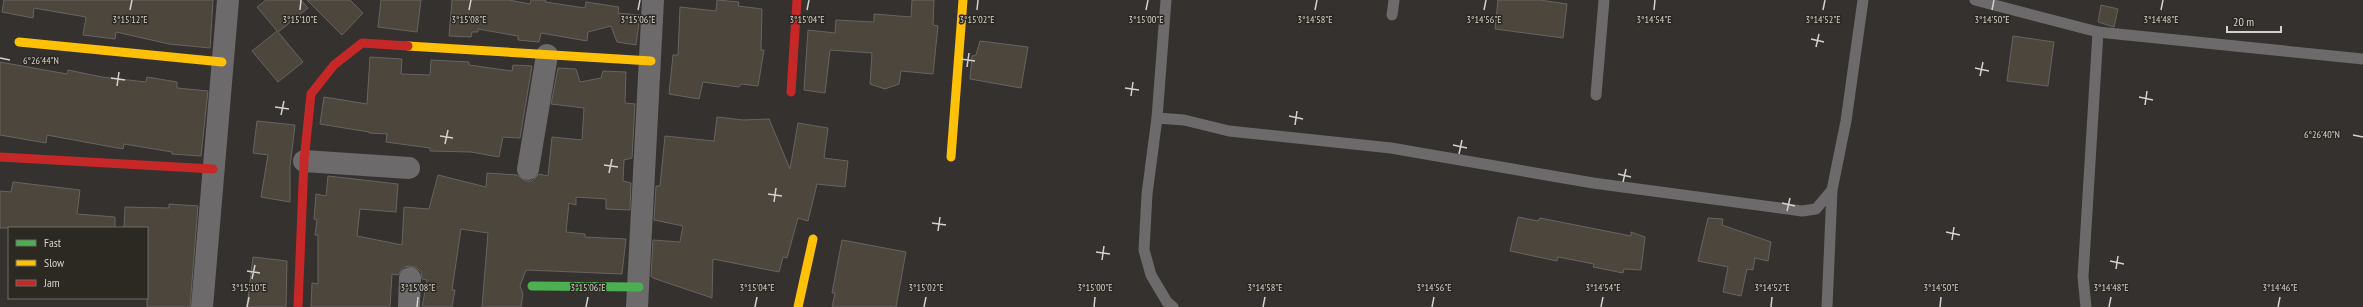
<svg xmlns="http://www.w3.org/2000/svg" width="2363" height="307" font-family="'PT Sans Narrow',sans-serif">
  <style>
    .building { fill: #4d463d; stroke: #666461 }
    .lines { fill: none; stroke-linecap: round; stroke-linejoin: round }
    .lane { stroke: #6c6a6a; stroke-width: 11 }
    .street { stroke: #6c6a6a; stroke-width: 22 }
    .fast { stroke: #4caf50; stroke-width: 9 }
    .slow { stroke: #ffc107; stroke-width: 9 }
    .jam { stroke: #c62828; stroke-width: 9 }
    .ticks { fill: none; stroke: #d4d2ce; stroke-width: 1.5 }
    .ticks-label { font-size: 10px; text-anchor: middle; fill: #d4d2ce; stroke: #2c2822; stroke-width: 3; stroke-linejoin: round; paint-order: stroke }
  </style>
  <rect width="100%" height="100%" fill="#34312e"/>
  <!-- building -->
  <g class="building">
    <polygon points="4,0 213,0 210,48 169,44 116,32 115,39 83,35 86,17 34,8 33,18 2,12"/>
    <polygon points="266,0 301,0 308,8 278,32 303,62 278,82 252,51 277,31 257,7"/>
    <polygon points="307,0 350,0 363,13 342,35"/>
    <polygon points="381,0 421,0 417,32 378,27"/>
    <polygon points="452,0 509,0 530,4 531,0 546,0 545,2 585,8 586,2 619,7 618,13 640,15 636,45 617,42 611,26 588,32 587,41 541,33 539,42 518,40 518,36 478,29 478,32 472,32 471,37 449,36"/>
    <polygon points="717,0 739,2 738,6 762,9 761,50 764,50 758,86 741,84 739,87 703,82 699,99 669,94 673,55 678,55 680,7 716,11"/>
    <polygon points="912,0 934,0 933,25 938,26 933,74 901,71 899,84 885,89 870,84 872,53 830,50 825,93 804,90 808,30 835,33 836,20 874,22 874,14 911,17"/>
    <polygon points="1498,0 1540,0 1567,4 1563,38 1495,29"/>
    <polygon points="2101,5 2118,9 2114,27 2098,22"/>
    <polygon points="2013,36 2054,42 2048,86 2007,81"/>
    <polygon points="980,41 1028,47 1021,88 970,79 972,56 976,55"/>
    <polygon points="370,57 402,59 401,74 430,75 431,60 469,62 469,65 512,71 513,65 532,66 520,138 503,137 499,157 471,152 430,151 430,148 386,142 387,134 369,133 369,132 320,124 324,97 367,104"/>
    <polygon points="0,62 67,74 68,70 102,77 146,82 147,77 177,82 177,88 208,91 201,156 172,154 172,152 124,144 123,149 47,135 46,143 0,135"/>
    <polygon points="558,68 576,69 580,82 601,78 603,71 626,72 625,103 635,104 632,158 624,160 623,181 631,183 630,210 606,209 606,199 576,197 576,205 569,203 566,232 585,234 585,237 626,239 622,274 526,270 520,286 523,294 521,307 482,307 488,233 461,229 452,290 455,290 452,307 422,307 427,280 422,279 421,272 417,268 410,266 404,267 398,275 392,274 390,307 311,307 312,283 318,284 318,235 315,235 317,220 314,219 315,207 316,194 326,196 328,176 398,184 396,212 360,209 357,236 402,245 404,207 429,209 438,175 486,187 487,173 517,175 526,181 532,181 539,174 548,176 552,137 582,140 584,108 551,104"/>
    <polygon points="717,117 743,120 769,119 790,169 798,123 828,128 824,158 848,161 845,187 817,184 808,221 798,218 787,258 783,257 779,272 713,259 712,298 653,278 651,276 653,240 680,242 683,226 654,220 656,186 660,186 665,136 714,141"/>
    <polygon points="257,121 295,125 290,167 290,202 261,197 268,155 253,153"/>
    <polygon points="13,182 80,190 77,214 115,217 115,228 0,228 0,191 11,192"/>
    <polygon points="169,204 198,206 190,307 147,307 147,228 124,228 125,207 169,208"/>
    <polygon points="1518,217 1538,221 1540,218 1631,236 1631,232 1645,237 1641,270 1624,269 1623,273 1593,267 1594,264 1558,257 1557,261 1510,251"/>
    <polygon points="1708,218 1723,219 1722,225 1771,242 1768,261 1755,258 1753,270 1747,269 1741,296 1723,292 1728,267 1698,261"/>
    <polygon points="842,240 906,252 896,307 832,307 835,293 832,293"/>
    <polygon points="253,257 287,261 286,307 247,307"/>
  </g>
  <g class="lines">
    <!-- lane -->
    <g class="lane">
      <polyline points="1166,0 1157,118 1147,194 1144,250 1151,275 1167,302 1173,307"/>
      <polyline points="1975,0 2098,32 2363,59"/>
      <polyline points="1392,15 1394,0"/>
      <polyline points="1596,95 1604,0"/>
      <polyline points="1157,118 1184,120 1229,131 1391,148 1593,183 1802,211 1816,209 1832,190"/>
      <polyline points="1827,307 1832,190 1846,121 1863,0"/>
      <polyline points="2086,307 2083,277 2098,32"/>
    </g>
    <!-- street -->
    <g class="street">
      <polyline points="304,161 409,168"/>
      <polyline points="528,169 547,55"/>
      <polyline points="202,307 228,0"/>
      <polyline points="409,307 410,278"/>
      <polyline points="637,307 653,0"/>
    </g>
    <!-- fast -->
    <polyline class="fast" points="532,286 639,287"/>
    <!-- slow -->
    <g class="slow">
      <polyline points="19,42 222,62"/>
      <polyline points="408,46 651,61"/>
      <polyline points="951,157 963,0"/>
      <polyline points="798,307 813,239"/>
    </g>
    <!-- jam -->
    <g class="jam">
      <polyline points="791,92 797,0"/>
      <polyline points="0,157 213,169"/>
      <polyline points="298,307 304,161 311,94 334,65 362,43 408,46"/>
    </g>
  </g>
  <!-- ticks -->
  <path class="ticks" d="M 130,10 L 132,0M 300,10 L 301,0M 469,10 L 471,0M 638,10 L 640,0M 807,10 L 809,0M 977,10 L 978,0M 1146,10 L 1148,0M 1315,10 L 1317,0M 1484,10 L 1486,0M 1654,10 L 1655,0M 1823,10 L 1825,0M 1992,10 L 1994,0M 2161,10 L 2163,0M 1811,39 L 1824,42M 1816,47 L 1819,34M 0,58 L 10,60M 961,59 L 975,61M 967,67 L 969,53M 1975,68 L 1989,71M 1980,76 L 1983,62M 111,78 L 125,80M 117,86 L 119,72M 1125,88 L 1139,90M 1131,96 L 1133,82M 2139,97 L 2153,100M 2145,105 L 2147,91M 275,107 L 289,109M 281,115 L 284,101M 1289,116 L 1303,119M 1295,125 L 1297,111M 2353,135 L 2363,137M 440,136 L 453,138M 445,144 L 448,130M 1453,145 L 1467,148M 1459,154 L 1462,140M 604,165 L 618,167M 609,173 L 612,159M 1618,174 L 1631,177M 1623,182 L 1626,169M 768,194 L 782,196M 774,202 L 776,188M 1782,203 L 1795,206M 1787,211 L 1790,198M 932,223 L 946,225M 938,231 L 940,217M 1946,232 L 1960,235M 1952,240 L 1954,227M 1096,252 L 1110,254M 1102,260 L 1104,246M 2110,261 L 2124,264M 2116,269 L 2118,256M 247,271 L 260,273M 252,279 L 255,265M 247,307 L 249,297M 417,307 L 418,297M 586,307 L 588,297M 755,307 L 757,297M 924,307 L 926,297M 1094,307 L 1095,297M 1263,307 L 1265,297M 1432,307 L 1434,297M 1601,307 L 1603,297M 1771,307 L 1772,297M 1940,307 L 1941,297M 2109,307 L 2111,297M 2278,307 L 2280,297"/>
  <g class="ticks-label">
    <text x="130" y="23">3°15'12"E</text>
    <text x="300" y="23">3°15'10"E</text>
    <text x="469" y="23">3°15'08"E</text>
    <text x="638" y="23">3°15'06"E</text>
    <text x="807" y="23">3°15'04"E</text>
    <text x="977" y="23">3°15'02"E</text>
    <text x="1315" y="23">3°14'58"E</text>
    <text x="1484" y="23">3°14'56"E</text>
    <text x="1654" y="23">3°14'54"E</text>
    <text x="1823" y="23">3°14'52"E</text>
    <text x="1146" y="23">3°15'00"E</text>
    <text x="1992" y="23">3°14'50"E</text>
    <text x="2161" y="23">3°14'48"E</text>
    <text x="41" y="64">6°26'44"N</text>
    <text x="2322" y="138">6°26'40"N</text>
    <text x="249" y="291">3°15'10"E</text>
    <text x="418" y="291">3°15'08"E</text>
    <text x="588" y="291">3°15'06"E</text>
    <text x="757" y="291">3°15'04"E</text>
    <text x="926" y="291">3°15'02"E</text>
    <text x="1095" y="291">3°15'00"E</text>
    <text x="1265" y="291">3°14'58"E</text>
    <text x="1434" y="291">3°14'56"E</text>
    <text x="1603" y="291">3°14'54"E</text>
    <text x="1772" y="291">3°14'52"E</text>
    <text x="1941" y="291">3°14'50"E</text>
    <text x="2111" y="291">3°14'48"E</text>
    <text x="2280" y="291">3°14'46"E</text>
  </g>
  <!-- legend -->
  <rect x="8" y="227" width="140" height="72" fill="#2c2822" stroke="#6f6c67"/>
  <rect x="16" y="240" width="20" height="6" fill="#4caf50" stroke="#6f6c67"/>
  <text x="44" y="247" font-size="12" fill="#d4d2ce">Fast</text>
  <rect x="16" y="260" width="20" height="6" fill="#ffc107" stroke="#6f6c67"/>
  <text x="44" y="267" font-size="12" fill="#d4d2ce">Slow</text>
  <rect x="16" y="280" width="20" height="6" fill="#c62828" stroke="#6f6c67"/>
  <text x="44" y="287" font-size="12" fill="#d4d2ce">Jam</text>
  <!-- scale -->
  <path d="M2227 26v6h54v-6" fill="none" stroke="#d4d2ce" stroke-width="2"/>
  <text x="2233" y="26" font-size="12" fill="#d4d2ce" stroke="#2c2822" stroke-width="3" paint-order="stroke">20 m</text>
</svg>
